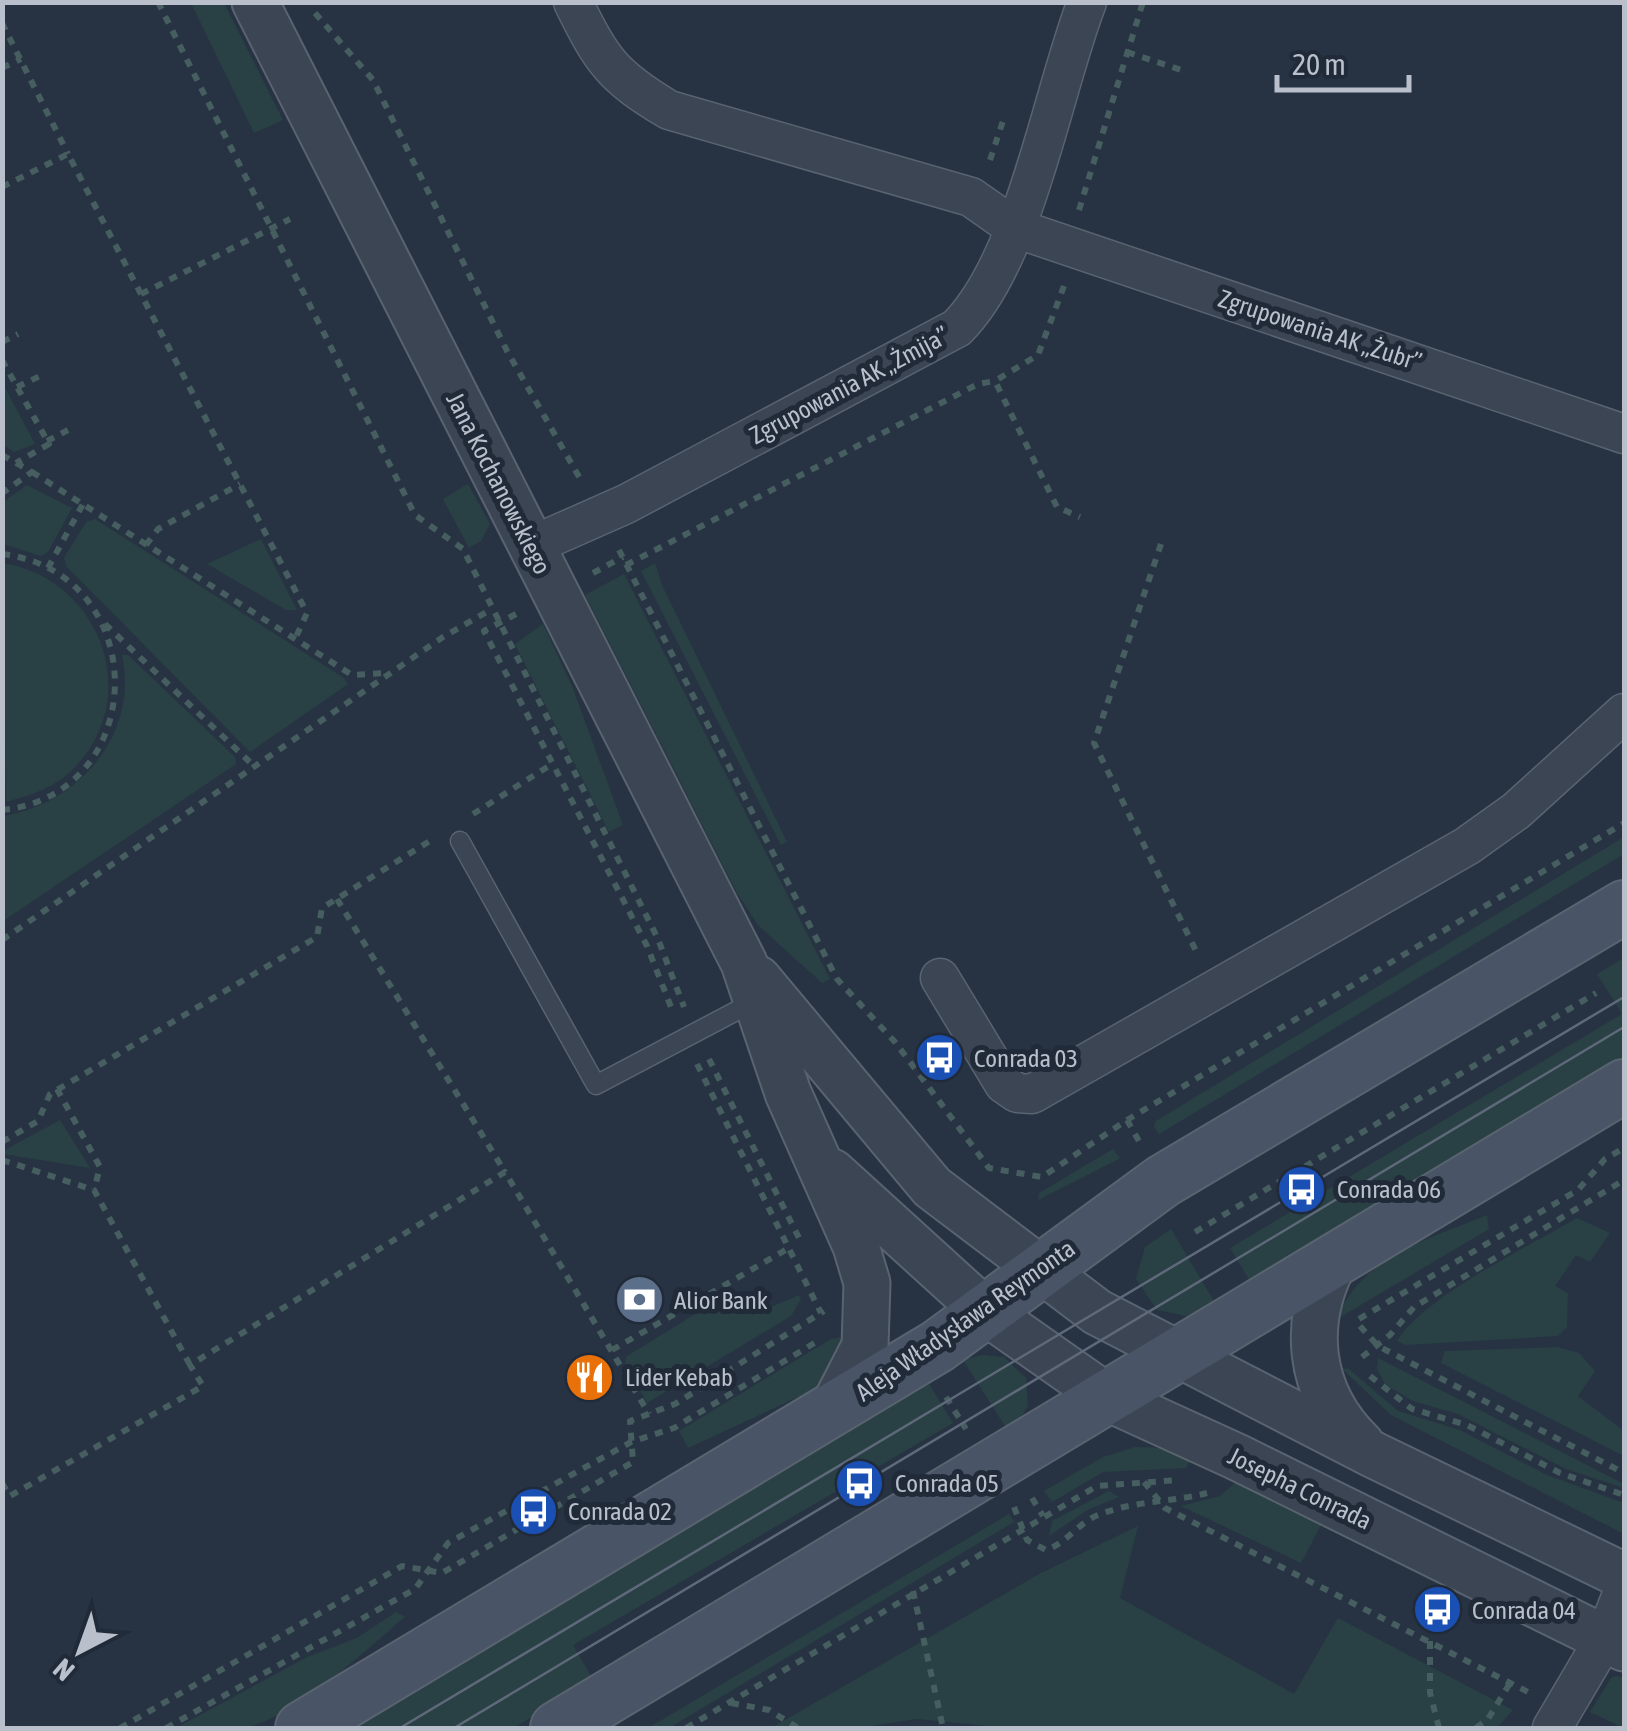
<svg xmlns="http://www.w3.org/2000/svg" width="1627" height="1731" font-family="'Asap Condensed',sans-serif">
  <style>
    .green { fill: #294144 }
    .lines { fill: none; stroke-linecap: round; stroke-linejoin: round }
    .service-casing { stroke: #5a6370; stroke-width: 21 }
    .minor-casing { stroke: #5a6370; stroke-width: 41 }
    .tertiary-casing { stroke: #5a6370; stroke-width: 49 }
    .secondary-casing { stroke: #5a6370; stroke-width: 56 }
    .path { stroke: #475e60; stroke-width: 6; stroke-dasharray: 8 8; stroke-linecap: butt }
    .service { stroke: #3b4553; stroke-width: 18 }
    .minor { stroke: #3b4553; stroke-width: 38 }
    .tertiary { stroke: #3b4553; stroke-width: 45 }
    .secondary { stroke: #495466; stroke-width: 52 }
    .tram { stroke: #5e697a; stroke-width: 2.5 }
    .labels { text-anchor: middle; stroke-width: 10; stroke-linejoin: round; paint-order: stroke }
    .street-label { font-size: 25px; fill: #b9c0cc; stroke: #202a38 }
    .poi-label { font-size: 25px; fill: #b9c0cc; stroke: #202a38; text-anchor: start }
  </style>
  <rect width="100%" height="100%" fill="#273343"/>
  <!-- green -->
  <g class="green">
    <polygon points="191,3 224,3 283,120 254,133"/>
    <polygon points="2,382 35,444 14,452 3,445"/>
    <polygon points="468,484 490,524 481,541 469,548 443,499"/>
    <polygon points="27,485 72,508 48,552 41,556 3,544 3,502"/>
    <polygon points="95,519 344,678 348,684 250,752 66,566 64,558 86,522"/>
    <polygon points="261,539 297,610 286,610 207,564"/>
    <path d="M 3,563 C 99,579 145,695 74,768 C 55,788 31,795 6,802 Z"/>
    <polygon points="655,563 662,585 787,842 781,845 641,571"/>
    <polygon points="624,574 830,979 822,983 758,925 737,893 585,595"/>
    <polygon points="543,624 572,686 623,825 609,832 515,644"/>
    <path d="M 122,655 L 128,655 L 235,757 L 236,764 L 3,921 L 3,816 C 79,804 139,734 122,655 Z"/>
    <polygon points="1624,837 1624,854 1159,1134 1154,1127 1156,1121"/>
    <polygon points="1624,958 1624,1059 1250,1281 1230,1248 1622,1014 1597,974"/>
    <polygon points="60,1120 90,1168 3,1154 3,1151"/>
    <polygon points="1113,1149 1120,1158 1117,1160 1038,1200 1039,1193"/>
    <path d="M 1487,1215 L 1489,1229 L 1337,1319 C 1360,1257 1431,1238 1487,1215 Z"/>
    <path d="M 1577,1218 L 1610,1233 L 1590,1262 L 1576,1255 L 1555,1286 L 1568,1293 L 1567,1327 L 1558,1336 L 1406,1345 L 1397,1341 C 1425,1296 1528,1247 1577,1218 Z"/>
    <polygon points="1171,1229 1215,1303 1186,1316 1157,1310 1136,1279 1145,1247"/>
    <polygon points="733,1291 740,1291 752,1315 799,1295 801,1299 791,1316 647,1403 625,1363 627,1356"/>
    <polygon points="852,1335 820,1387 688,1448 679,1431 831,1339"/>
    <polygon points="1558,1347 1579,1353 1595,1371 1578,1396 1624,1431 1624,1456 1441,1363 1445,1351"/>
    <polygon points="983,1355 1004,1357 1026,1378 1028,1406 1010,1434 963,1360"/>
    <polygon points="1378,1358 1624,1484 1624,1488 1566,1469 1458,1414 1413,1401 1386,1385 1377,1370"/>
    <polygon points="1341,1368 1349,1369 1398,1411 1460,1430 1547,1475 1624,1503 1624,1534 1391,1415"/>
    <polygon points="928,1382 953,1423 573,1645 594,1681 513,1728 348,1728"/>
    <polygon points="1135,1447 1165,1448 1192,1457 1186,1468 1103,1472 1052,1502 1044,1491 1103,1457"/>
    <polygon points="1236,1482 1321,1525 1301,1563 1181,1506 1220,1496"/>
    <polygon points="1109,1491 1119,1497 1087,1510 1049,1536 1052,1521"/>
    <polygon points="1009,1514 1014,1522 669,1728 648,1728"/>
    <polygon points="1138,1526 1120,1598 1294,1694 1338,1618 1513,1710 1497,1728 1008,1728 917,1719 856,1728 771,1728 1041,1573"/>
    <path d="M 396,1612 L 405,1617 C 360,1654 303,1712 246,1728 C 226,1731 197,1729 176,1728 L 307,1657 L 357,1638 Z"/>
    <polygon points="1617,1676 1624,1678 1624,1728 1590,1712 1611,1678"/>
  </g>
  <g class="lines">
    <defs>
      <polyline id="service" points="460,841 596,1085 757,1000"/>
      <g id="minor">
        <path d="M 573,2 C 602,61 612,76 669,110 L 971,197 L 1015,228 L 1624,434"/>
        <path d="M 531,546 L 626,504 L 957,328 C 1025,260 1051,96 1087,2"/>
        <polyline points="940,978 1004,1084 1017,1093 1032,1094 1467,846 1516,811 1624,713"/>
        <polyline points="1552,1728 1605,1638 1624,1589"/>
      </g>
      <g id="tertiary">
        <polyline points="255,2 744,963 788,1093 856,1246 867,1283 865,1346 832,1410"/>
        <polyline points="758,979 932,1187 1097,1312 1374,1455 1624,1576"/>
        <polyline points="832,1172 986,1312 1110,1399 1237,1457 1624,1648"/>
        <path d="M 1337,1256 C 1301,1321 1307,1391 1361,1444"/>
      </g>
      <g id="secondary">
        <polyline points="302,1728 938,1346 1163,1181 1624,907"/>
        <polyline points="557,1728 1624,1086"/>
      </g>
    </defs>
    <!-- service casing -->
    <use href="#service" class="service-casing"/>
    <!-- minor casing -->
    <use href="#minor" class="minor-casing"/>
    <!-- tertiary casing -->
    <use href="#tertiary" class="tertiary-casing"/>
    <!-- secondary casing -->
    <use href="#secondary" class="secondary-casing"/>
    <!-- path -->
    <g class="path">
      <polyline points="158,2 415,515 463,549 658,939 684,1007"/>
      <polyline points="315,13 373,80 507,351 582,482"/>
      <polyline points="2,23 68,154"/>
      <polyline points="1127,52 1184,71"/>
      <polyline points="2,68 21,59"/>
      <polyline points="990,160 1005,115"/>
      <polyline points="2,187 68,154 307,613 295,639"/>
      <polyline points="1079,210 1143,2"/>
      <polyline points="1064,286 1038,355 995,381 1057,507 1080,517"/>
      <polyline points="141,294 290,219"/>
      <polyline points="2,342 18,334"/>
      <polyline points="2,360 49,444 16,463"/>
      <polyline points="17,387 40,376"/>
      <polyline points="47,441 68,430"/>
      <polyline points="2,455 32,472 2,493"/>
      <polyline points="32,472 352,675 387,673"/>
      <polyline points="1161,544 1094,743 1198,955"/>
      <polyline points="146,545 158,529 240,484"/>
      <polyline points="619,550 837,979 895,1042 989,1168 1042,1177 1127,1120 1624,823"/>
      <path d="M 2,554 C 153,572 152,795 2,810"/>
      <polyline points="626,565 978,384 995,381"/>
      <polyline points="48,568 83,504"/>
      <polyline points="593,573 623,557"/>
      <polyline points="516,614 484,631 647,946 673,1012"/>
      <polyline points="105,624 255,767"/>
      <polyline points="473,814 552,764"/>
      <polyline points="337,899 505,1172"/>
      <polyline points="2,940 443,637 492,609"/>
      <polyline points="709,1059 800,1240"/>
      <polyline points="697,1064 821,1313"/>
      <polyline points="57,1089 100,1167 94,1190"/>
      <polyline points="1127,1120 1140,1143"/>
      <polyline points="2,1142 38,1121 50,1094 317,937 322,908 433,839"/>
      <polyline points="2,1160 94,1190 190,1365"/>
      <polyline points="1195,1232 1596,993"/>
      <polyline points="1359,1319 1578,1190 1605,1159 1624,1148"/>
      <polyline points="1360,1326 1378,1346 1624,1473"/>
      <polyline points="612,1350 789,1248"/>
      <polyline points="1362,1357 1390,1335 1414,1307 1624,1180"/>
      <polyline points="1370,1376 1412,1409 1467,1425 1560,1473 1624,1495"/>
      <polyline points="946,1397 966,1429"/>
      <polyline points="1144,1482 1165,1508 1530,1693"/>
      <polyline points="2,1483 10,1496 203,1386 190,1365 505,1172 649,1414"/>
      <polyline points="1032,1498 1043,1516"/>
      <path d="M 1014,1507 L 1027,1540 L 1046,1550 C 1067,1543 1078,1523 1098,1515 C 1136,1500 1169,1503 1207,1493"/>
      <polyline points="913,1591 943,1728"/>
      <polyline points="1430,1641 1430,1693 1439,1728"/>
      <polyline points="731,1703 769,1710 798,1728"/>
      <polyline points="120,1728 402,1566 442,1573 633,1462 630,1421 675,1404 824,1311"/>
      <polyline points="166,1728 415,1589 448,1543 631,1442 674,1428 816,1342"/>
      <polyline points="686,1728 1097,1486 1178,1480"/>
      <polyline points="1476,1728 1488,1719 1510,1683"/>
    </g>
    <!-- service -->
    <use href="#service" class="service"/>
    <!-- minor -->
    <use href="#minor" class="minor"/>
    <!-- tertiary -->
    <use href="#tertiary" class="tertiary"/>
    <!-- secondary -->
    <use href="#secondary" class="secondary"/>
    <!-- tram -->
    <g class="tram">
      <polyline points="400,1728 1624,997"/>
      <polyline points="454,1728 1624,1027"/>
    </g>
  </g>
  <!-- icons -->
  <defs>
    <symbol id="bus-disc" viewBox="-11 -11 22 22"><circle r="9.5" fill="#1a4fb4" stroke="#202a38"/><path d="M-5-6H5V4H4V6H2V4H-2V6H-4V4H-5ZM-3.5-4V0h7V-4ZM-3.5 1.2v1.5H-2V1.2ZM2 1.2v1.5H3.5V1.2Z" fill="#fff"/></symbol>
    <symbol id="bank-disc" viewBox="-11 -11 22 22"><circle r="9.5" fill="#5c6f8a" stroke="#202a38"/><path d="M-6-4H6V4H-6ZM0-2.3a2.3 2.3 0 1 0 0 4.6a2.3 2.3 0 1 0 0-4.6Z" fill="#fff"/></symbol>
    <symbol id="restaurant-disc" viewBox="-11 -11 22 22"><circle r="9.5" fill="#e8710a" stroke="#202a38"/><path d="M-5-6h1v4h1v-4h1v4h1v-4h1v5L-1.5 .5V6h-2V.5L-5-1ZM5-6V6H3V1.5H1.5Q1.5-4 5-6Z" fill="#fff"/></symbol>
  </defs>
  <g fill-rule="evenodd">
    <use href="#bus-disc" x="912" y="1030" width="55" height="55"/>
    <use href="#bus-disc" x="1274" y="1162" width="55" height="55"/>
    <use href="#bank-disc" x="612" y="1272" width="55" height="55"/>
    <use href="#restaurant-disc" x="562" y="1350" width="55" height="55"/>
    <use href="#bus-disc" x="832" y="1456" width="55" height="55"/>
    <use href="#bus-disc" x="506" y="1484" width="55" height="55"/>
    <use href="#bus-disc" x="1410" y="1582" width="55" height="55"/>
  </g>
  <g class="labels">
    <!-- street labels -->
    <g class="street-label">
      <text transform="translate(1320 330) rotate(18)" y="9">Zgrupowania AK „Żubr”</text>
      <text transform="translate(849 385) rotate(-28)" y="9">Zgrupowania AK „Żmija”</text>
      <text transform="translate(499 483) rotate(63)" y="9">Jana Kochanowskiego</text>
      <text transform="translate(965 1320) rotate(-35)" y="9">Aleja Władysława Reymonta</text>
      <text transform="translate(1300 1488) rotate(26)" y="9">Josepha Conrada</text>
    </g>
    <!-- poi labels -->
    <g class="poi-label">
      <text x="974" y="1067">Conrada 03</text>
      <text x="1337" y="1198">Conrada 06</text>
      <text x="674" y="1309">Alior Bank</text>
      <text x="625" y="1386">Lider Kebab</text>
      <text x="895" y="1492">Conrada 05</text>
      <text x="568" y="1520">Conrada 02</text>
      <text x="1472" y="1619">Conrada 04</text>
    </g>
  </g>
  <!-- border -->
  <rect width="1627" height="1731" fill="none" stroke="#b9c0cc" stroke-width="10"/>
  <!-- north arrow -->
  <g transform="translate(80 1651) rotate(221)" stroke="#202a38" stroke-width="8" paint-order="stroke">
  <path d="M0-8L18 38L0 25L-18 38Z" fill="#b9c0cc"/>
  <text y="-15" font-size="28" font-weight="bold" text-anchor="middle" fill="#b9c0cc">N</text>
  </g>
  <!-- scale -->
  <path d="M1277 75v15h132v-15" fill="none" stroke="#b9c0cc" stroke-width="5"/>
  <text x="1292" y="75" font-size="30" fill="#b9c0cc" stroke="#202a38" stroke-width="8" paint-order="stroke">20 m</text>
</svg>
